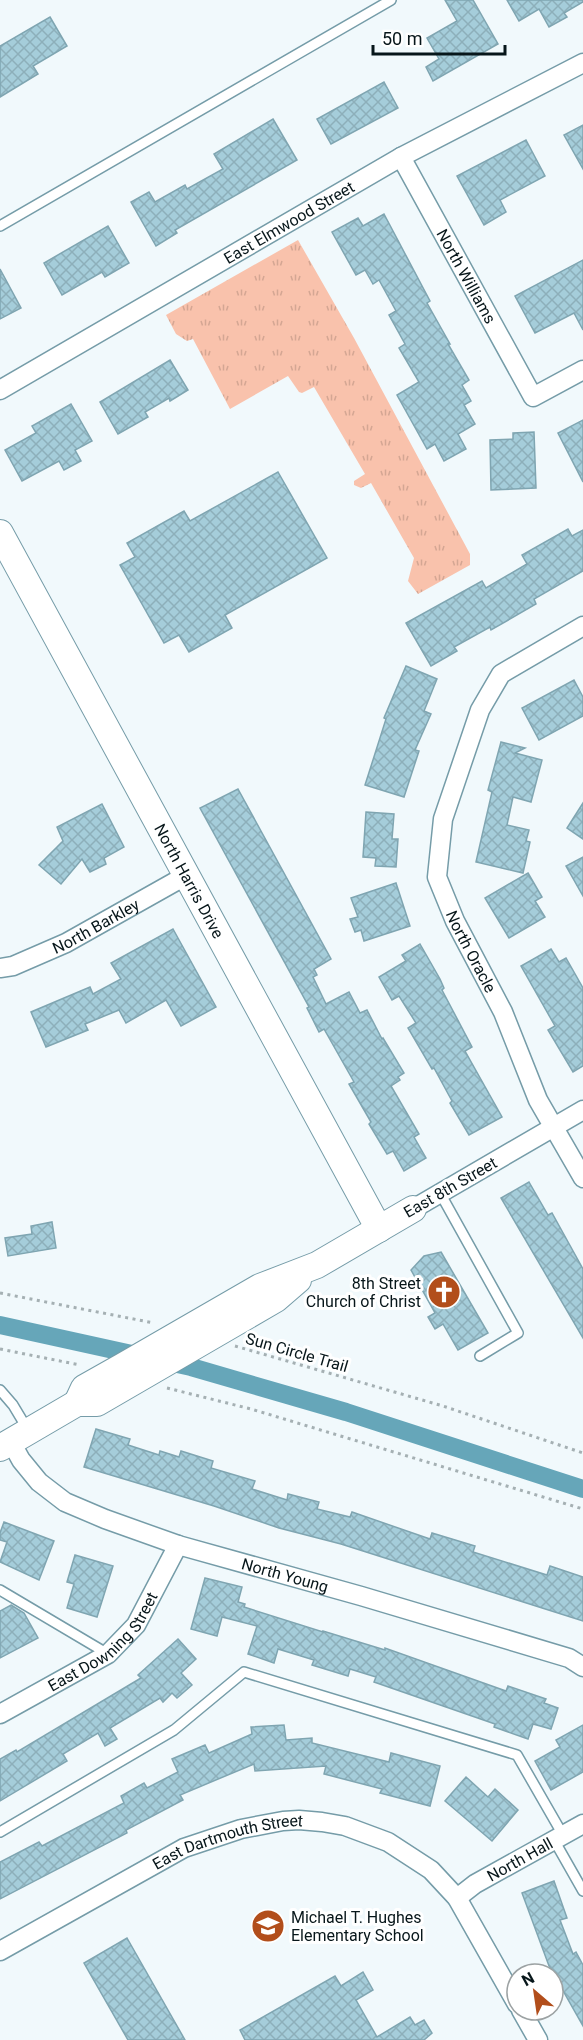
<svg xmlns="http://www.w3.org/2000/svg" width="583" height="2040" font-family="Roboto,sans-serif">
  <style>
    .park { fill: url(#park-tufts) }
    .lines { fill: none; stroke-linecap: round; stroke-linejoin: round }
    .canal { stroke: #66a6b9; stroke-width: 18 }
    .building { fill: url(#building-cross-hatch); stroke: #7fa5b1; stroke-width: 1.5 }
    .lane-casing { stroke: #759ca8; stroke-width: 12 }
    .street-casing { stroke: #759ca8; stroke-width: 21 }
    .secondary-casing { stroke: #759ca8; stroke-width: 28 }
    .path { stroke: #a5b0b3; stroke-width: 3; stroke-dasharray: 3 4.5; stroke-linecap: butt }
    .lane { stroke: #fff; stroke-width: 9 }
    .street { stroke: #fff; stroke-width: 18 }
    .secondary { stroke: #fff; stroke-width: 26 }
    .labels { text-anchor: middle; stroke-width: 6; stroke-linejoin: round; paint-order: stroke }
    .street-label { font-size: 16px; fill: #07161a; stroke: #fff }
    .poi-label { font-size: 16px; fill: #07161a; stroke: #fff; text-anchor: end }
  </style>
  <defs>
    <pattern id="park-tufts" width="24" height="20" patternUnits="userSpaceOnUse" patternTransform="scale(1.5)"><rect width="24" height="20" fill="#f9c2ac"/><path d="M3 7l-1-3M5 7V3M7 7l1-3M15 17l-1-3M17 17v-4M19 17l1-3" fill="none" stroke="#d4a693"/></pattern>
    <pattern id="building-cross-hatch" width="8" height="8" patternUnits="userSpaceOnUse" patternTransform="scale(1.5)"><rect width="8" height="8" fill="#a5cdda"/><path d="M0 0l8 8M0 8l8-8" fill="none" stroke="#8dafba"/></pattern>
  </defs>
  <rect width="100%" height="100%" fill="#f1f9fc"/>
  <!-- park -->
  <polygon class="park" points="298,240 354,338 470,554 470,565 418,594 408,581 414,558 371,483 361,488 354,485 354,481 365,474 314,387 302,393 299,392 288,376 230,409 193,339 187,341 176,334 166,315"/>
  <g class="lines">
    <!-- canal -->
    <polyline class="canal" points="0,1325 191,1367 346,1412 583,1489"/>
  </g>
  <!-- building -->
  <g class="building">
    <polygon points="445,0 473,0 498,44 433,81 426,67 439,59 427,38 457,21"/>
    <polygon points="507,0 583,0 583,2 564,13 567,17 549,27 539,9 519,21"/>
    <polygon points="50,17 67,46 33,66 38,74 0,97 0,46"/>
    <polygon points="384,82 398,108 331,144 317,119"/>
    <polygon points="273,119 297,160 175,230 177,233 156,246 131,202 149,192 155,202 185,185 187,189 223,169 214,154"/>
    <polygon points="583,125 583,169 564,135"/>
    <polygon points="526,140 545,176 500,200 506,212 484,225 457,176"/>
    <polygon points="384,214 430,301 427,303 450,344 448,344 469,380 462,385 471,401 464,405 475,424 458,434 466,449 444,461 435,444 427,449 397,395 419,382 399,348 405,344 389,315 396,311 379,280 373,284 365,270 356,275 332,232 358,218 363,226"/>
    <polygon points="108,226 129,263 105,277 102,272 62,295 44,263"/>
    <polygon points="583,260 583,330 574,313 535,333 515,296"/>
    <polygon points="0,269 21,308 0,319"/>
    <polygon points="170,360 188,390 170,401 169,398 145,412 148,417 118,434 100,402"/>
    <polygon points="71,404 92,441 75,450 81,461 64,470 59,461 22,481 5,450 36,433 32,426"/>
    <polygon points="583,420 583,482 558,433"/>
    <polygon points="534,432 536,488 491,490 490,440 513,439 513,433"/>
    <polygon points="278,472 327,558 225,615 232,628 189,652 179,635 164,643 120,565 135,557 127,543 184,511 190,521"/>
    <polygon points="568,529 572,536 583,530 583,571 534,599 536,604 491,630 490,627 454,647 457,651 431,666 406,623 482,581 486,588 527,564 522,555"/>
    <polygon points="406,666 437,679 424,711 431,714 415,750 419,751 404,797 365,785 386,719 384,718"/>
    <polygon points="574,680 583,697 583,716 539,740 522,708"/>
    <polygon points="501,742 525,748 515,753 542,760 531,802 513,797 507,825 529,830 526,841 530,842 523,873 476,862 492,792 488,790"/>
    <polygon points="238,789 331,959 314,969 317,975 313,977 326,1004 349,992 360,1013 367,1010 382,1039 383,1038 404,1073 398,1077 400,1080 391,1086 419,1134 414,1137 426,1158 404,1171 393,1151 387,1154 369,1124 371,1122 349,1084 354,1082 324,1029 319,1032 307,1008 309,1007 200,808"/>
    <polygon points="583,803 583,839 567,828"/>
    <polygon points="102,804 124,847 104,858 106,864 90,872 82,859 61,884 39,865 63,841 57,827"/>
    <polygon points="366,812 394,814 392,839 398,839 396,867 375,866 376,858 363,857"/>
    <polygon points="583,857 583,896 566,866"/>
    <polygon points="528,873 542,897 535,901 545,917 509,938 485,898"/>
    <polygon points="396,883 410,926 364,941 361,930 355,932 350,919 358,917 351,898"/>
    <polygon points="173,929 216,1007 181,1026 166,1000 126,1023 119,1010 85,1024 88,1030 46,1047 31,1012 90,987 93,994 121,979 111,963"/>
    <polygon points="420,944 440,979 444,988 442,990 472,1047 465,1051 502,1117 469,1135 450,1103 452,1101 434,1068 432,1069 408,1028 416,1023 399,996 392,1000 379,977 406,961 402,955"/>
    <polygon points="551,949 559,962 566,958 583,988 583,1066 573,1072 548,1030 555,1026 521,966"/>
    <polygon points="529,1182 548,1215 552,1213 583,1269 583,1338 501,1198"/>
    <polygon points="52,1222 56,1248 8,1256 5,1238 32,1234 31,1226"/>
    <polygon points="441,1252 488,1333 458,1350 443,1324 435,1329 428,1317 435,1313 411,1270 424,1256"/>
    <polygon points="96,1429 130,1439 128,1445 159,1455 160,1451 179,1457 181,1451 213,1461 211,1468 255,1481 252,1489 287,1500 288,1494 319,1502 317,1509 350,1517 352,1512 430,1539 432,1533 475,1546 473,1552 547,1575 550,1566 583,1577 583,1621 341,1544 279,1528 214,1506 84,1467"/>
    <polygon points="4,1522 54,1541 39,1580 0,1562 7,1542 0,1540 0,1533"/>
    <polygon points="75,1555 113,1566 97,1617 67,1608 74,1584 67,1582"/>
    <polygon points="205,1578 242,1587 238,1602 245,1604 244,1607 323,1632 323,1631 385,1650 385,1648 506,1691 508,1686 546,1699 544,1703 558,1708 551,1729 533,1724 528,1739 494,1727 495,1724 374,1682 376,1677 350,1669 348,1676 312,1665 314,1660 278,1649 274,1663 248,1654 257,1626 222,1617 217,1636 191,1629"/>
    <polygon points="11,1605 24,1613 38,1638 0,1658 0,1611"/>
    <polygon points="178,1639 196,1659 181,1673 192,1685 177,1698 172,1693 163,1702 160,1698 110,1728 117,1739 105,1746 98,1733 63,1754 67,1761 0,1801 0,1759 16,1750 17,1752 141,1678 138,1675"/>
    <polygon points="284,1725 286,1740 312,1738 312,1743 389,1762 391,1753 440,1766 430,1806 380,1793 382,1789 324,1774 326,1766 255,1771 254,1764 180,1795 183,1800 126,1830 127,1833 0,1899 0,1862 39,1842 42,1846 124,1803 121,1796 144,1783 147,1788 178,1772 172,1759 205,1745 209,1753 252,1734 251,1727"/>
    <polygon points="583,1725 583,1772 551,1790 535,1761 560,1747 556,1740"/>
    <polygon points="466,1777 488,1797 495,1789 518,1810 492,1841 445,1801"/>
    <polygon points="554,1881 567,1918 560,1920 573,1954 576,1952 583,1965 583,2026 549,1966 522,1893"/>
    <polygon points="127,1938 185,2040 128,2040 84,1963"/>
    <polygon points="363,1972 373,1990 356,2000 377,2037 410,2017 415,2025 424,2020 432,2033 424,2040 245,2040 240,2030 335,1976 341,1986"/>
  </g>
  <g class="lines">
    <defs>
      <g id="lane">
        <polyline points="0,226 391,0"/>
        <polyline points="440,1193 518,1333 480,1356"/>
        <polyline points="0,1390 13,1405 28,1430"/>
        <polyline points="0,1590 108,1654"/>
        <polyline points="0,1832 174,1730 244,1672 517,1755 563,1835"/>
        <polyline points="554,1840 583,1891"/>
      </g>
      <g id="street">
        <path id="s1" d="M 401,157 L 533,397 L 583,370"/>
        <path id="s2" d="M 0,390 L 401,157 L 583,63"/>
        <path id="s3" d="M 583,626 L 501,674 L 480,710 L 443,819 L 437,877 L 455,921 L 503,1012 L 538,1100 L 583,1178"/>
        <path id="s4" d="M 0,968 L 13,966 L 66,943 L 187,875"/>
        <polyline points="413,1209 583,1110"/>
        <path id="s5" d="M 11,1442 L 21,1460 L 39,1482 L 65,1502 L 105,1519 L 178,1545 L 361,1596 L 569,1658 L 583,1667"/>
        <path id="s6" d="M 0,1714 L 108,1654 L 136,1625 L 178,1545"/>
        <path id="s7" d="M 457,1898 L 475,1884 L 583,1824"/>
        <path id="s8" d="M 0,1951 L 184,1848 L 241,1829 L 283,1821 L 299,1820 L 322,1822 L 345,1826 L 388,1842 L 431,1870 L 457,1898 L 517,2004"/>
        <polyline points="521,2010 538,2040"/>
      </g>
      <g id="secondary">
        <path id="s9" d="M 0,533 L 379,1229"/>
        <polyline points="77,1403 84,1388 123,1366 260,1287 317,1265 413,1209"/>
        <polyline points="0,1448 77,1403 97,1403 276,1299 298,1280"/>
      </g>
    </defs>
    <!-- lane casing -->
    <use href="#lane" class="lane-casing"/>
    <!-- street casing -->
    <use href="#street" class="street-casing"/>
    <!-- secondary casing -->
    <use href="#secondary" class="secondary-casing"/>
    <!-- path -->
    <g class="path">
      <polyline points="0,1293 154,1323"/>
      <polyline points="235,1346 443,1406 583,1453"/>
      <polyline points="0,1349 80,1365"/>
      <polyline points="167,1388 251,1409 583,1509"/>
    </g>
    <!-- lane -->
    <use href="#lane" class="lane"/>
    <!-- street -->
    <use href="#street" class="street"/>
    <!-- secondary -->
    <use href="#secondary" class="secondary"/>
  </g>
  <!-- icons -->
  <defs>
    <symbol id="church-disc" viewBox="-11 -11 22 22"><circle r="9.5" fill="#b24e1b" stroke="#fff"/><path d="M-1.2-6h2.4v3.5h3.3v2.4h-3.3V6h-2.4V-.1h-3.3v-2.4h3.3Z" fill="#fff"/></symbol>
    <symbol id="school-disc" viewBox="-11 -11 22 22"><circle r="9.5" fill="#b24e1b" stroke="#fff"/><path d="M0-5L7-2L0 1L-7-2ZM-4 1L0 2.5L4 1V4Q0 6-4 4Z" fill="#fff"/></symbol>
  </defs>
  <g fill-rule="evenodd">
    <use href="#church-disc" x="425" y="1273" width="38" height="38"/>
    <use href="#school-disc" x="249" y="1907" width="38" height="38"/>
  </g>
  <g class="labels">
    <!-- street labels -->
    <g class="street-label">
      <text dy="6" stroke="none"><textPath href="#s2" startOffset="334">East Elmwood Street</textPath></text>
      <text dy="6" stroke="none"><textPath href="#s1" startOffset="136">North Williams</textPath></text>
      <text dy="6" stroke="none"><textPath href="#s9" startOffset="396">North Harris Drive</textPath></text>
      <text dy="6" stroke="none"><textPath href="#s4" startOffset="105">North Barkley</textPath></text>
      <text dy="6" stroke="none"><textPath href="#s3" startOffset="392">North Oracle</textPath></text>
      <text transform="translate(450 1187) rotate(-30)" y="6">East 8th Street</text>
      <text transform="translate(297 1352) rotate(16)" y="6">Sun Circle Trail</text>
      <text dy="6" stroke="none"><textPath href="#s5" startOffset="314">North Young</textPath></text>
      <text dy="6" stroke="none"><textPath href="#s6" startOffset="128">East Downing Street</textPath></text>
      <text dy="6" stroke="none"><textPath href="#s8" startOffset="255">East Dartmouth Street</textPath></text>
      <text dy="6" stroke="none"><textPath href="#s7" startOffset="74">North Hall</textPath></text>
    </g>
    <!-- poi labels -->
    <g class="poi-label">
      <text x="421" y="1289">8th Street<tspan x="421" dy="18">Church of Christ</tspan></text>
      <text x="291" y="1923" text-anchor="start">Michael T. Hughes<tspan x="291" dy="18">Elementary School</tspan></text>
    </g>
  </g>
  <!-- north arrow -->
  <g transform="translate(535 1992) rotate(331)"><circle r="28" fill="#ffffff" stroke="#9ca2a3" stroke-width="1.5"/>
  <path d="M0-4.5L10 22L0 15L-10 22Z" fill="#b24e1b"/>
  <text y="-9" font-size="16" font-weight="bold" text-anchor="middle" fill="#07161a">N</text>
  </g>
  <!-- scale -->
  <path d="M373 45v9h132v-9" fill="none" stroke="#07161a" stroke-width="3"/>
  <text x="382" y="45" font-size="18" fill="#07161a" stroke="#ffffff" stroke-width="4.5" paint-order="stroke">50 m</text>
</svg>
